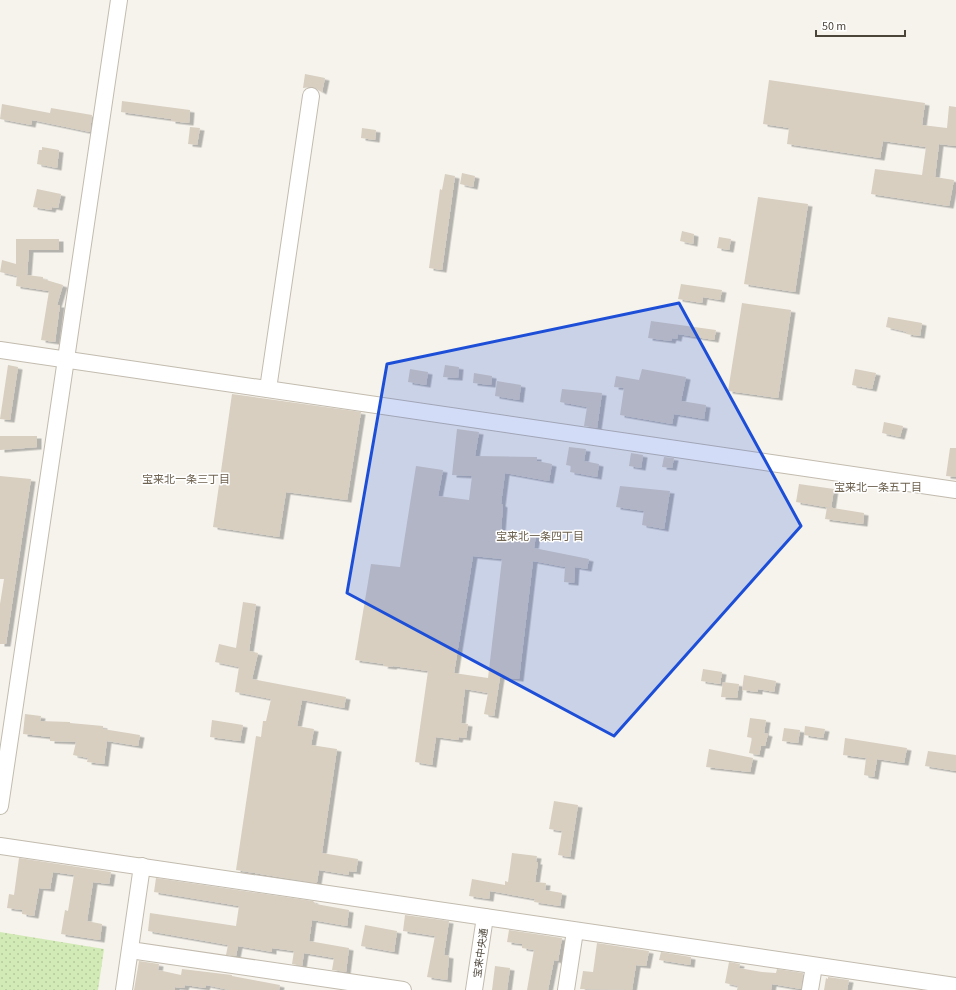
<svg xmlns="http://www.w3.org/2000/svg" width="956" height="990" font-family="'Source Sans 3','Noto Sans JP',sans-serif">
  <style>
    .park { fill: url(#park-dots) }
    .building { fill: #d8cfc1; fill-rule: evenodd; filter: url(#shadow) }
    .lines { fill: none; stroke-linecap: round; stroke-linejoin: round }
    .minor-casing { stroke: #c2bbae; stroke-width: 18 }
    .minor { stroke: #fff; stroke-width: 16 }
    .marked { fill: #1d4ed8; fill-opacity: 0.2; stroke: #1d4ed8; stroke-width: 3; stroke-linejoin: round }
    .labels { text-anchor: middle; stroke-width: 3; stroke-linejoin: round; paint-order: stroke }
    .street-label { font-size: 10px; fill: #4b4439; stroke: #fff }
    .neighbourhood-label { font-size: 11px; fill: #6e6250; stroke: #fff }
  </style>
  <defs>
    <pattern id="park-dots" width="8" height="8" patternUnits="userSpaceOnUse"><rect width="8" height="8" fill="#d2eab5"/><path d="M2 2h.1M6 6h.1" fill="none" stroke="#b6ca9c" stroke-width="1.8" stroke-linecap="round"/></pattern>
    <filter id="shadow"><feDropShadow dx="4.5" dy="2.5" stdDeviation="0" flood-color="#0004"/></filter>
  </defs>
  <rect width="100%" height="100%" fill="#f6f3ec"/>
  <!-- park -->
  <polygon class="park" points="0,932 104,949 98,990 0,990"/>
  <!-- building -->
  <g class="building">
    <polygon points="305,74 325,78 322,92 313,87 303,88"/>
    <polygon points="769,80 925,103 922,125 947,128 949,106 956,107 956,146 939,144 935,177 954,180 949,206 871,194 875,169 922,175 926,147 883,141 880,158 787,144 789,128 763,124"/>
    <polygon points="122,101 190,110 189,123 171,121 171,119 121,112"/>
    <polygon points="2,104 50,113 51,108 92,115 90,132 32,120 31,125 0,119"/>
    <polygon points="190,127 200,128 197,145 188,144"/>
    <polygon points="362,128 376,130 375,140 361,138"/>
    <polygon points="42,147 59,150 57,168 37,164 39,150 42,150"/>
    <polygon points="462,173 475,176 473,187 460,184"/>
    <polygon points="445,174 455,176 442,270 429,268 440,189 442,190"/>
    <polygon points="37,189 61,194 58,208 52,207 51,210 33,207"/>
    <polygon points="758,197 808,204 795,292 744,284"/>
    <polygon points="682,231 694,234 693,244 680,241"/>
    <polygon points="719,237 731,239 729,250 717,248"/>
    <polygon points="16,239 59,239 59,250 29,250 27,275 43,277 43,279 63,285 57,305 60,305 55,342 41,340 49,291 16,286 17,276 0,272 2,260 16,264"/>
    <polygon points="681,284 722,290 720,300 703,297 702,303 678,299"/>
    <polygon points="742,303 791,310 778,398 728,391"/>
    <polygon points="888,317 922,323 920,336 906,334 907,332 886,327"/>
    <polygon points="651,321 716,330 714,340 678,334 677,339 672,338 671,341 648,338"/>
    <polygon points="8,365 18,367 10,420 0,419"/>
    <polygon points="445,365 459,367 458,378 443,377"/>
    <polygon points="410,369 428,372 426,385 408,382"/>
    <polygon points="642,369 686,377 681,401 706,405 704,419 674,414 672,424 620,415 624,388 614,387 616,376 639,380"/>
    <polygon points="855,369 876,373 872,389 852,385"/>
    <polygon points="474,373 492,376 491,385 473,383"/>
    <polygon points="497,381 521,385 519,400 495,396"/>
    <polygon points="562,389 602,393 597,428 584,426 587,407 560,402"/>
    <polygon points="232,394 361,412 347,500 286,492 279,537 213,527"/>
    <polygon points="884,422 903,426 900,437 882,433"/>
    <path d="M 457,429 L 479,432 L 475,456 L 537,457 L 537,461 L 552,464 L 549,481 L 505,473 L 501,504 L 503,505 L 501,531 L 536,535 L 534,548 L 589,559 L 587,569 L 575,567 L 574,583 L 564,582 L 565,567 L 533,561 L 519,679 L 500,677 L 494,716 L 484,714 L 488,693 L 465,689 L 461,723 L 468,724 L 466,738 L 459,737 L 458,740 L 436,737 L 432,765 L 415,762 L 428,671 L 393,666 L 392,667 L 383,666 L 384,664 L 355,660 L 371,564 L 400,567 L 416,466 L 443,470 L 438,496 L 469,500 L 472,476 L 452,475 ZM 473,556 L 502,559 L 488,678 L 454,673 Z"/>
    <polygon points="0,436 37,436 37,447 0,450"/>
    <polygon points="569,447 586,449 584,461 599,464 597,477 570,472 571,466 566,465"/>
    <polygon points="950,448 956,448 956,477 946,476"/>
    <polygon points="631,453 643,455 641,468 629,466"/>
    <polygon points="664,457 674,458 672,468 662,467"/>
    <polygon points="0,476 31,479 6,644 0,644 0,604 4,579 0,579"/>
    <polygon points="799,484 834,489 831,508 796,502"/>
    <polygon points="620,486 670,491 664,529 642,525 644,511 616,507"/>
    <polygon points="827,507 864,513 863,524 825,519"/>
    <polygon points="243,602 256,604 249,651 258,653 252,679 346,697 344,708 302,700 297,726 314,729 311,745 337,749 322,853 358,859 356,872 349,871 349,875 319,870 317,882 315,883 236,870 256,736 261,737 263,721 266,721 271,699 235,692 239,667 215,662 219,644 236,648"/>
    <polygon points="703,669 722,672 720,684 701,681"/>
    <polygon points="744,675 776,681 774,692 758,689 758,692 742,690"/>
    <polygon points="723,682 739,684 737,698 721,697"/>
    <polygon points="25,714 41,716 40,721 70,722 70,723 103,726 103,729 140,735 138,746 107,741 104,764 87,762 88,758 73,755 76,742 50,741 50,737 23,734"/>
    <polygon points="750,718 766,720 764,733 768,734 765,746 761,746 759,755 749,753 752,738 747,737"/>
    <polygon points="212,720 243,725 240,741 210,737"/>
    <polygon points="805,726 825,729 823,738 804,735"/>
    <polygon points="784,728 800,730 798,743 782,741"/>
    <polygon points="845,738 907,748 904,763 877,759 874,777 864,775 866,758 843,755"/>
    <polygon points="709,749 753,758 750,772 706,767"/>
    <polygon points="928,751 956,755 956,771 925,766"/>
    <polygon points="554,801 578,805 570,857 558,855 562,831 549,829"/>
    <polygon points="512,853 537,856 536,862 538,862 535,882 546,883 545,890 562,893 560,906 534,902 535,899 490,891 489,899 469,896 472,879 505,885 505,881 508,882"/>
    <polygon points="19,858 111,872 109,884 93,882 87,921 102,924 100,940 61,934 65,910 68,911 74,875 53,872 50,889 39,888 34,916 22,914 22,910 7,908 9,894 14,895"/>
    <polygon points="156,878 313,901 316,904 349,910 347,926 312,920 309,941 349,948 346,972 332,970 334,958 304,953 302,966 292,964 294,951 272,948 272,952 238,946 236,956 226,955 228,945 148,931 150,913 236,926 239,906 154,892"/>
    <polygon points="405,915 449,921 444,955 449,956 447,980 427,977 435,936 403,931"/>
    <polygon points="365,925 397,931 394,952 361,946"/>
    <polygon points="509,930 562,938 558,961 554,960 548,990 527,990 534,950 522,948 522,944 507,942"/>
    <polygon points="597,943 649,951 646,966 636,965 632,990 580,989 583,971 593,972"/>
    <polygon points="661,952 691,957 690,965 659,960"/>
    <polygon points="139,961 159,964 158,970 181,975 182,969 232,975 232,976 280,985 279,990 229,990 206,985 205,988 185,985 184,988 175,987 175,990 134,990"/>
    <polygon points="729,962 740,964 739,968 762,972 776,973 777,969 803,973 801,989 772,984 771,990 737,990 738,986 725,983"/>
    <polygon points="495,966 510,968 507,990 492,990"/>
    <polygon points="828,977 849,980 847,990 824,990 826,978 828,979"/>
  </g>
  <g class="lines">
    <defs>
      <g id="minor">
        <polyline points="0,350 956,490"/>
        <polyline points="268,389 311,96"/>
        <polyline points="0,806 119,0"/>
        <polyline points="0,846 956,986"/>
        <polyline points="130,950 403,990"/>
        <polyline points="124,990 142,866"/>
        <polyline points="474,990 485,917"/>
        <polyline points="566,990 575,931"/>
        <polyline points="810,990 814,966"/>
      </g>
    </defs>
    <!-- minor casing -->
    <use href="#minor" class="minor-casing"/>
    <!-- minor -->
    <use href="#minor" class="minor"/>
  </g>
  <!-- marked area -->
  <path class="marked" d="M 679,303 L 801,526 L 614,736 L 347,593 L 387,364 Z"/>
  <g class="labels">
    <!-- street labels -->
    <g class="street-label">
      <text transform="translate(480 953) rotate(-82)" y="4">宝来中央通</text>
    </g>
    <!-- neighbourhood labels -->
    <g class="neighbourhood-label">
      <text x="186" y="483">宝来北一条三丁目</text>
      <text x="878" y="491">宝来北一条五丁目</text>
      <text x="540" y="540">宝来北一条四丁目</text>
    </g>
  </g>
  <!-- scale -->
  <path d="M816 30v6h89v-6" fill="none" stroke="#4b4439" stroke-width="2"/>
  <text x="822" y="30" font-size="12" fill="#4b4439" stroke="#ffffff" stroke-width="3" paint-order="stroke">50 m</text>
</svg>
